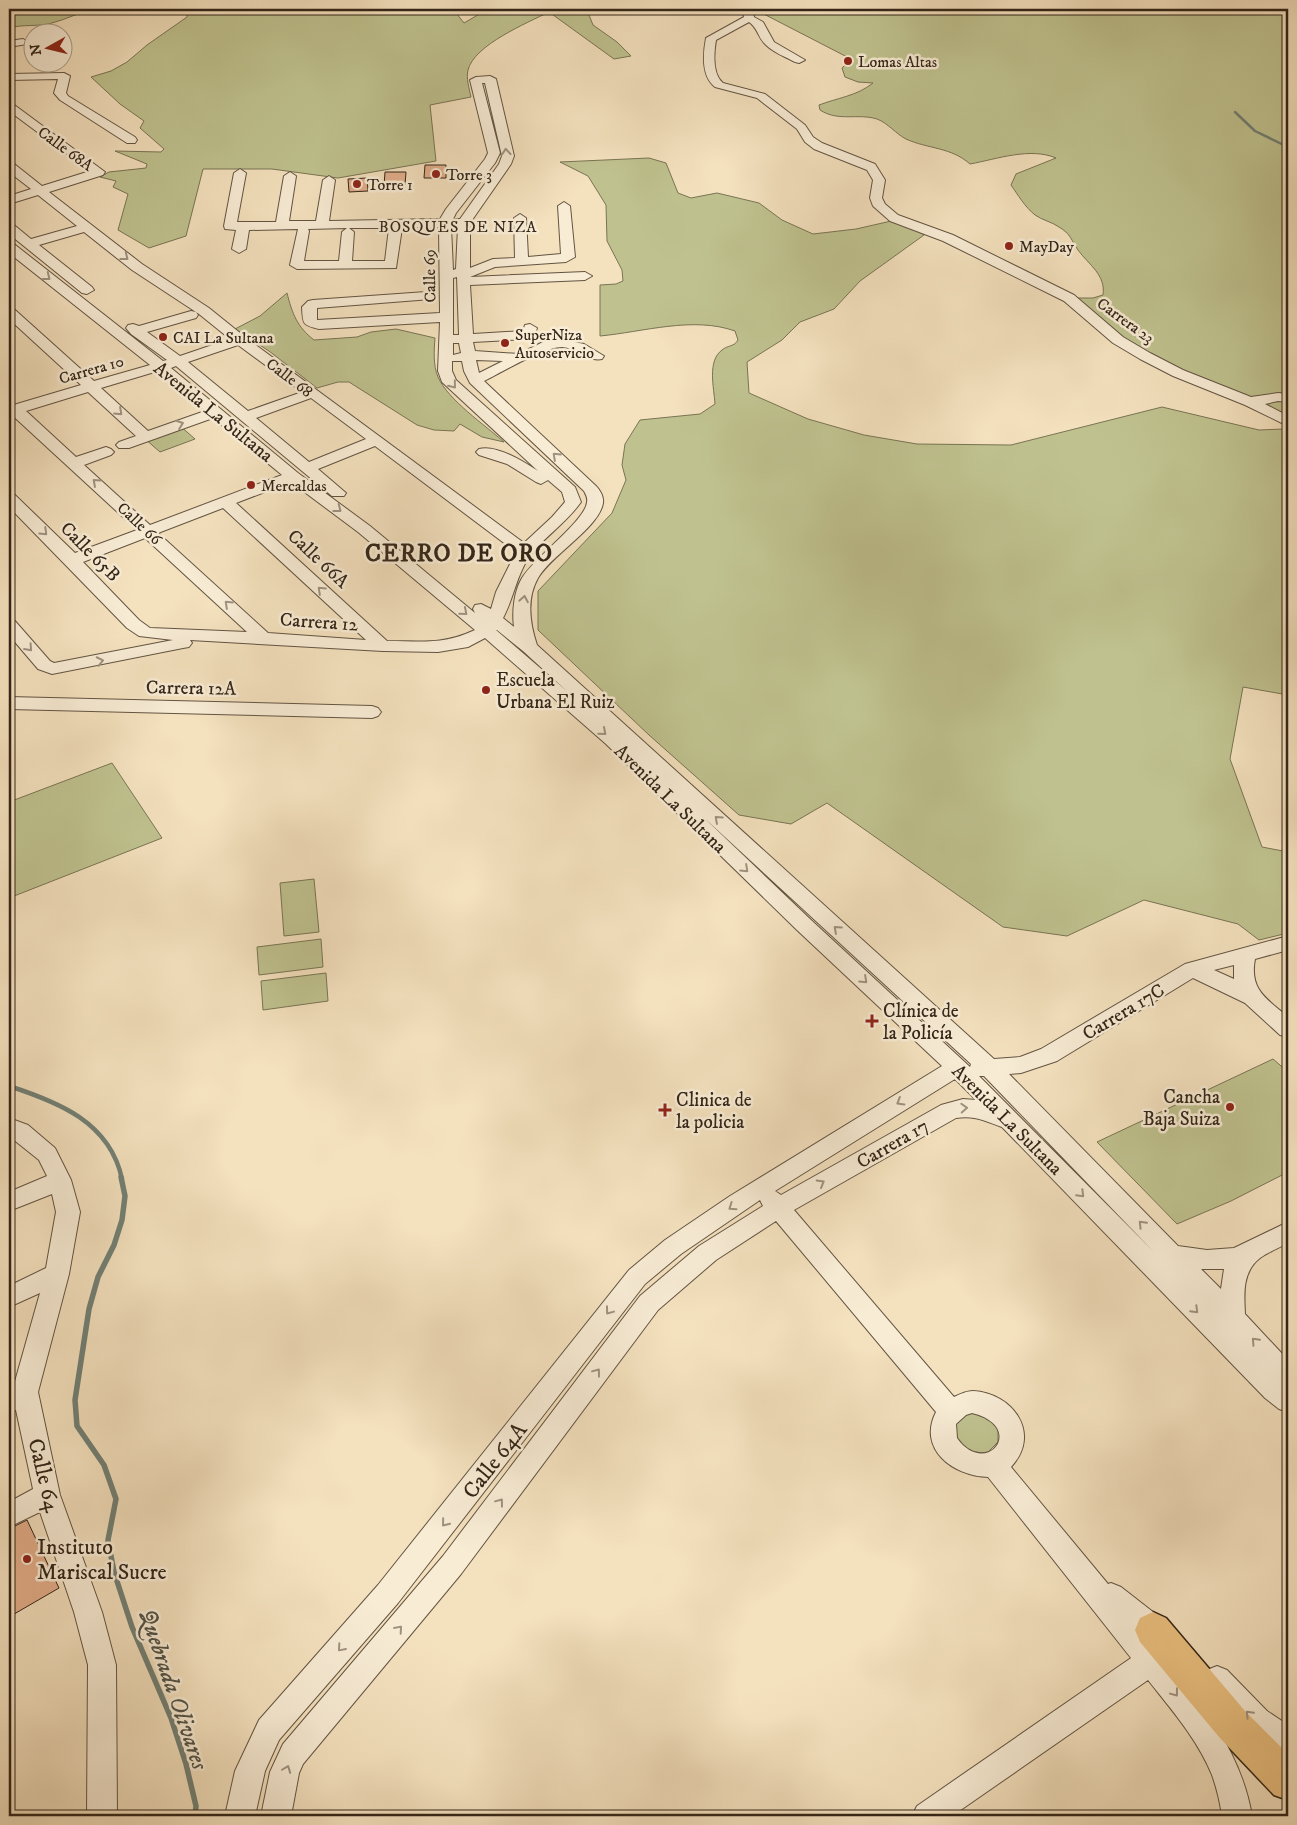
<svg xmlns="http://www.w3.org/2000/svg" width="1297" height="1825" font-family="'IM FELL DW Pica',serif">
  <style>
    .green { fill: #bfc28f; stroke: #797454 }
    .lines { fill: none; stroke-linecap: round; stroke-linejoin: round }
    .stream-far2 { stroke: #728075; stroke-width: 2.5 }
    .stream-far1 { stroke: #728075; stroke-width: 4.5 }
    .stream { stroke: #728075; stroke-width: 5.5 }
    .building { fill: #e3af8c; stroke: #332518 }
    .minor-casing { stroke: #635442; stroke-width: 2 }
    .major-casing { stroke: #332518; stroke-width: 3 }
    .minor { fill: #f8ecd5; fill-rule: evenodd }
    .major { fill: #eac07f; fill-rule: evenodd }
    .oneway { stroke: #9f9280 }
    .poi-dot { fill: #8f2418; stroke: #f8ecd5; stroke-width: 2 }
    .labels { text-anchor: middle; stroke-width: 5; stroke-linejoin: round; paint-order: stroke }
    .far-poi-label { font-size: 16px; fill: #332518; stroke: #f8ecd5; text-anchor: start }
    .far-street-label { font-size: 16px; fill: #332518; stroke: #f8ecd5 }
    .far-neighbourhood-label { font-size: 16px; letter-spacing: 1px; fill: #332518; stroke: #f8ecd5 }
    .street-label { font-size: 19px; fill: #332518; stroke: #f8ecd5 }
    .poi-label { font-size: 19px; fill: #332518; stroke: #f8ecd5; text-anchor: start }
    .near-street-label { font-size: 22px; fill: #332518; stroke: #f8ecd5 }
    .near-poi-label { font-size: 22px; fill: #332518; stroke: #f8ecd5; text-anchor: start }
    .district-label { font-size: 24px; font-weight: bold; letter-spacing: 1px; fill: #332518; stroke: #f8ecd5 }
    .near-water-label { font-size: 24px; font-style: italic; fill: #525346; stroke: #f8ecd5 }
  </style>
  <rect width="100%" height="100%" fill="#f4e1be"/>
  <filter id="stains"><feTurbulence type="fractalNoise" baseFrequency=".004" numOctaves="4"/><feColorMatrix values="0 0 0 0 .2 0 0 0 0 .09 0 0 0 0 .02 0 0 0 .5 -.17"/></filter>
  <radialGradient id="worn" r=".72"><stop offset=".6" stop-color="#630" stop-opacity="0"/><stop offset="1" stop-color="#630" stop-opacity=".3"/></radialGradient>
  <!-- green -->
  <g class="green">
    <path d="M 9,9 L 94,9 C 80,12 67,19 52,23 C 39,27 23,24 9,28 Z"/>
    <path d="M 188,9 L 453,9 L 464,23 L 488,9 L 619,9 L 619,12 L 604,14 L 599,10 L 587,10 L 593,25 L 617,42 L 631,56 L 614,59 L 549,12 C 527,23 474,45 468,70 C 466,78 469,88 471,97 L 430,105 L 436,161 L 338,178 L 272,169 L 203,169 L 186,236 L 149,248 L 118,230 L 128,194 L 113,187 L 116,181 L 100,177 L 109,172 L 146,168 L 147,164 L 115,151 L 161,152 L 164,149 L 140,128 L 144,121 L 120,104 L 91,77 L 111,71 L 127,62 L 147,45 L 187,17 Z"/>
    <path d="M 754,9 L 1288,9 L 1288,420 L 1257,403 L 1182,373 L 1120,338 L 1073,298 L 1093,298 L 1103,295 C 1106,275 1089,265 1078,250 C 1071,240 1071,234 1059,227 C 1052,222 1042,220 1035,215 C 1025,207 1018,195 1011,185 L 1016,174 L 1056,158 C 1030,147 997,159 970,164 C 951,147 928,149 906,139 C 896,134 888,123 877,119 C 858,113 838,122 820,110 L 819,105 C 837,98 857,96 873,83 L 858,82 L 845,77 L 842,68 L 851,59 Z"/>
    <path d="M 649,158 L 666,163 L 678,193 L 691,198 L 717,193 L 759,203 L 782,220 L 813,234 L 856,229 L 900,219 L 924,235 L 860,281 L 834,309 L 800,322 L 782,340 L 747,362 L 749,393 L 808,419 L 864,435 L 917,444 L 1011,445 L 1162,407 L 1259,430 L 1284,429 L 1288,431 L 1288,695 L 1243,687 L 1230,759 L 1262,847 L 1288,852 L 1288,933 L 1259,940 L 1238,924 L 1144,900 L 1067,936 L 1003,927 L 827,803 L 791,824 L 739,815 L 649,735 L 538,630 L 538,591 L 612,513 L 626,480 L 622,465 L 625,444 L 640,420 L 700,414 L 715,404 C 714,388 707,361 722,350 C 728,345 734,347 738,340 L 735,331 C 693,316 643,332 600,336 L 600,285 L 616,284 L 623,281 L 622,270 L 607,241 L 606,205 L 588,176 L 560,162 Z"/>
    <path d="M 287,293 C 292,313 297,327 314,340 L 357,337 L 371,332 L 396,329 L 435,338 C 434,351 433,365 438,377 C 448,400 485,425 504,442 L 482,437 L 460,424 L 454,431 L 434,430 L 417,425 L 349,382 L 338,382 L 317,388 L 269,351 L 235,329 L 260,316 Z"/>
    <polygon points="179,425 195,439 160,452 144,438"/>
    <polygon points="112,763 162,838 9,898 9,802"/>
    <polygon points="314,879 319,932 284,936 280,883"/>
    <polygon points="321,939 323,967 259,975 257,947"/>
    <polygon points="326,973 328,1001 263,1010 261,981"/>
    <polygon points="1273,1059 1288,1072 1288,1172 1231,1201 1177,1224 1097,1142"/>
    <path d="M 972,1413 L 988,1417 L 998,1428 L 998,1442 L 988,1452 C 960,1458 939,1422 972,1413 Z"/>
  </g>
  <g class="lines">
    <!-- stream-far2 -->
    <polyline class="stream-far2" points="1235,112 1255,131 1288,147"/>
    <!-- stream-far1 -->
    <path class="stream-far1" d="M 9,1086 C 58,1102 110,1122 122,1179"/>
    <!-- stream -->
    <polyline class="stream" points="121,1177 125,1196 122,1220 114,1245 98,1277 89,1309 75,1400 77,1426 104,1465 116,1499 108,1540 114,1572 132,1627 171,1718 186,1764 196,1806 195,1816"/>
  </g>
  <!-- building -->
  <g class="building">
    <polygon points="425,165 446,165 446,178 424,178"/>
    <polygon points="385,172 406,172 405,185 384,186"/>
    <polygon points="367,178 368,191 349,192 348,179"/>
    <polygon points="27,1520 59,1588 9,1617 9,1529"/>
  </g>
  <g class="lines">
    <defs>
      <g id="minor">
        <path d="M 742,9 L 752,9 L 754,17 L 763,22 L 774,42 L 805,60 L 799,63 L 795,62 C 786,57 774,53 766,45 C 758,38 758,28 749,22 L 716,40 C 714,52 712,74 723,83 L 765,94 L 805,125 L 813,137 L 822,143 L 875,164 L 885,180 L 882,198 L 885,204 L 898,215 L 953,235 L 1074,295 L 1123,337 L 1150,353 L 1183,370 L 1251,397 L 1278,393 L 1288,394 L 1288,402 L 1278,401 L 1265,404 L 1288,416 L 1288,426 L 1245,405 L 1173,376 L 1140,359 L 1113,343 L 1064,301 L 943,241 L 890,221 L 873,206 L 870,198 L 873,180 L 867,170 L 814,149 L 805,142 L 797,129 L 757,98 L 715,87 C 701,76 703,54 706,38 L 744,17 Z"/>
        <polygon points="23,39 28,42 27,44 9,47 9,41"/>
        <polygon points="64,73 70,76 66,93 68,96 135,137 137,140 135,143 127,143 60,100 54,93 58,79 9,80 9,74"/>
        <path d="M 490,76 L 496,79 L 514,156 L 511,164 L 470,223 L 470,268 L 493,259 L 515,258 L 514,218 L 520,214 L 526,218 L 528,257 L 561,254 L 558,206 L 564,202 L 570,206 L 575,257 L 566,262 L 495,267 L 470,277 L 585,272 L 592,276 L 585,280 L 470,285 L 473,334 L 523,331 L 525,325 L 530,324 L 537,328 L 534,337 L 527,339 L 473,342 L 475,351 L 519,354 L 543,342 L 561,339 L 584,344 L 604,356 L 602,359 C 589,362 577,348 562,347 C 544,347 502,372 484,381 L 596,486 C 600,490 604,497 603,503 C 599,528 551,555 538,578 C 526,599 530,624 537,645 L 994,1059 L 1020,1057 L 1041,1049 L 1185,964 L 1288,936 L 1288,950 L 1255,959 C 1249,990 1267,999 1288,1017 L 1288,1037 L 1280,1035 L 1245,1003 L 1193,978 L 1057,1061 L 1021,1073 L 1009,1074 L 1178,1246 L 1207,1250 L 1234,1248 L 1288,1222 L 1288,1243 C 1279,1248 1268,1252 1260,1258 C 1242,1272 1244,1294 1245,1314 L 1288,1360 L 1288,1412 L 1279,1409 L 1265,1398 L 1002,1127 C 985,1121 974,1115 956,1118 L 794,1210 L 954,1397 C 960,1394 967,1391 973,1391 C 1013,1393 1042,1434 1011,1467 L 1108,1584 L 1111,1583 L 1121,1587 L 1171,1626 L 1175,1636 L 1171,1646 L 1161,1649 L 1159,1649 C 1199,1699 1241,1750 1252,1816 L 1222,1816 C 1220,1802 1217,1789 1212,1775 C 1198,1740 1171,1709 1148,1680 L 952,1816 L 912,1816 L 917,1806 L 1131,1658 L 988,1477 C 953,1476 917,1449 936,1412 L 776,1221 L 716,1260 L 658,1310 L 461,1574 L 303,1764 L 299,1773 L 291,1816 L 261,1816 L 270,1772 L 283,1744 L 443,1556 L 640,1296 L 699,1246 L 763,1206 L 760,1200 L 681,1254 L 645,1284 L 398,1603 L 279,1740 L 265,1771 L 255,1816 L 225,1816 L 235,1771 L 259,1720 L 378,1585 L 629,1270 L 665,1240 L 730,1196 L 942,1066 L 797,930 L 606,744 L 485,638 L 468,647 L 438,652 L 383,651 L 190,640 L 192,643 L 189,647 L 183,648 L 52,674 L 38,669 L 9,635 L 9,620 L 15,621 L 50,661 L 54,663 L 173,640 L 139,636 L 127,628 L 9,507 L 9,493 L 15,495 L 75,553 L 137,530 L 12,415 L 9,415 L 10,406 L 81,385 L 9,319 L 9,308 L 14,309 L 94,381 L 150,365 L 9,253 L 9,243 L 14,244 L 163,361 L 167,360 L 131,334 L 126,328 L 128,325 L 133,324 L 139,326 L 191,311 L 196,312 L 198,315 L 196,318 L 147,332 L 180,356 L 230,339 L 199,314 L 132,270 L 84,232 L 39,245 L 92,287 L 94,290 L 87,294 L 82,293 L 9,234 L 9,224 L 14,225 L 31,239 L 77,226 L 38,195 L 9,204 L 9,196 L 31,189 L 9,172 L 9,162 L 13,163 L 42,186 L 90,171 L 9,111 L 9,103 L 13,104 L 105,172 L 103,175 L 49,192 L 142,264 L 209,308 L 245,337 L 524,543 L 552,517 L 565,502 L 562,492 L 548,480 L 541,484 L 536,482 L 507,464 L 479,455 L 476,452 L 479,449 C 496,444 524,462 538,471 L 442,382 L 438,371 L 440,322 L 319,329 C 302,325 303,324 302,307 L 308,301 L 313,300 L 426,292 L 431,293 L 433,296 L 431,299 L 317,308 L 317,320 L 440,313 L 439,227 L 402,228 L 396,268 L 297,269 L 290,265 L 298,229 L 249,230 L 246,249 L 239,253 L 232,249 L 236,230 L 225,229 L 224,226 L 234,173 L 240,169 L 246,173 L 237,222 L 276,222 L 284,176 L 290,172 L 296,176 L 289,221 L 316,221 L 323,180 L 329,176 L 335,180 L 329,221 L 440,219 L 446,209 L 485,159 L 488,153 L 470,80 L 476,77 ZM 482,83 L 485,83 L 502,156 L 499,164 L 460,219 L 453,219 L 456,213 L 495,163 L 500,153 ZM 451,227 L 458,227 L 456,269 L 453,270 ZM 347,228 L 342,232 L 339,261 L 304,261 L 309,231 L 308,229 ZM 349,228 L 389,228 L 385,261 L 352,261 L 354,232 ZM 457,277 L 459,335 L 453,335 L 453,278 ZM 453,343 L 459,343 L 461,353 L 453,355 ZM 238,345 L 302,392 L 248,411 L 188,362 ZM 476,360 L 503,361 L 479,373 ZM 452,361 L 462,361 L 464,371 L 470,383 L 584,491 C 586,495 588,498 587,502 C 586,520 534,558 522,578 C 514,591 512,612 514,627 L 503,618 C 514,598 517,572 532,553 C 547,535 567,522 581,502 L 575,487 L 456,380 L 452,371 ZM 176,366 L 332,496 L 344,496 L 346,493 L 318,469 L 375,446 L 516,552 L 496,592 L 491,609 L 481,604 L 475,605 L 473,609 L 475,613 L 370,526 L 298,473 L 171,368 ZM 158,371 L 205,411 L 148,431 L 101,388 ZM 88,392 L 136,436 L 119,442 L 116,445 L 119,448 L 129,448 L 213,418 L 282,475 L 150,525 L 84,465 L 111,455 L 114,452 L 111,449 L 106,447 L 76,457 L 26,411 ZM 311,398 L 366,439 L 309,462 L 256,418 ZM 291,482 L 358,532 L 475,630 C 443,645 422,641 387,641 L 236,503 ZM 223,508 L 366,640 L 268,633 L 158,533 ZM 145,538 L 247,632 L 150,628 L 139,620 L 83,562 ZM 497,630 L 523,651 L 568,692 L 496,630 ZM 700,814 L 971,1064 L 970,1067 L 811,920 ZM 1234,965 L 1234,979 L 1214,970 ZM 979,1076 L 984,1076 L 1154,1252 ZM 955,1079 L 976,1100 L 963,1099 L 941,1105 L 781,1195 L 775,1191 ZM 1201,1269 L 1224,1269 L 1221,1289 ZM 972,1413 C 1028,1427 986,1479 957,1438 L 956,1424 L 966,1415 Z"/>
        <polygon points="9,697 372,706 378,708 381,712 378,716 372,718 9,709"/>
        <polygon points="9,1118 28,1125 55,1148 71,1180 80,1212 69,1274 38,1392 60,1495 102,1612 116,1665 117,1816 87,1816 88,1665 74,1612 40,1512 9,1527 9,1502 33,1489 16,1410 9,1412 9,1388 14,1385 40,1293 9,1307 9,1286 46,1268 56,1212 52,1194 9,1211 9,1192 47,1176 39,1160 9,1136"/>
        <path d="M 1217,1666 L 1227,1670 L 1267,1711 L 1288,1725 L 1288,1756 C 1262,1747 1214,1706 1203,1680 L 1207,1670 Z"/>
      </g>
      <polygon id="major" points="1153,1612 1166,1618 1245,1711 1288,1754 1288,1800 1274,1795 1219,1737 1140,1642 1135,1630 1140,1618"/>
    </defs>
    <!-- minor casing -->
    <use href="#minor" class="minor-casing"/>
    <!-- major casing -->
    <use href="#major" class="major-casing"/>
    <!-- minor -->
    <use href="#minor" class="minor"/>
    <!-- major -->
    <use href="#major" class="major"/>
  </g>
  <!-- one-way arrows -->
  <defs><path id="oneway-chevron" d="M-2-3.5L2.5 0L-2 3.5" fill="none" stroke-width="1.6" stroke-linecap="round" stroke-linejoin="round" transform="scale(1.25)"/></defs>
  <g class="oneway">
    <use href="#oneway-chevron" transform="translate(506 152) rotate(-94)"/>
    <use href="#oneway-chevron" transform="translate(125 257) rotate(38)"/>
    <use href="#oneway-chevron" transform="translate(47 277) rotate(38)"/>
    <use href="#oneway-chevron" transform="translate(453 385) rotate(51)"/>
    <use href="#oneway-chevron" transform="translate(119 412) rotate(43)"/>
    <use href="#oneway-chevron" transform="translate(180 424) rotate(-20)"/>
    <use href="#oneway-chevron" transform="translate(556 456) rotate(-137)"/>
    <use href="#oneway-chevron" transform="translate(96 482) rotate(-138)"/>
    <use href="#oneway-chevron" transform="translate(338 509) rotate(38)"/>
    <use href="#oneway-chevron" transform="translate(44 532) rotate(44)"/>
    <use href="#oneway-chevron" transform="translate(321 590) rotate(-137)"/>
    <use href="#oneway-chevron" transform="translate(524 599) rotate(-80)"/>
    <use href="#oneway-chevron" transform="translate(228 604) rotate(-137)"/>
    <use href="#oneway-chevron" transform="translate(464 612) rotate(40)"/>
    <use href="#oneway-chevron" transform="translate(29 648) rotate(48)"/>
    <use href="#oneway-chevron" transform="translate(100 661) rotate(-12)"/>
    <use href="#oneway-chevron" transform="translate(603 732) rotate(41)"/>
    <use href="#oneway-chevron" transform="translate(718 819) rotate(-138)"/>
    <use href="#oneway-chevron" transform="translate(745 869) rotate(43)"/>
    <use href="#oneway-chevron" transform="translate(837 929) rotate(-138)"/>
    <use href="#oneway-chevron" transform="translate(864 980) rotate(43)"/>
    <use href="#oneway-chevron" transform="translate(900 1102) rotate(149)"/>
    <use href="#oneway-chevron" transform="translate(964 1108) rotate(-3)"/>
    <use href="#oneway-chevron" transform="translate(821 1183) rotate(-30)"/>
    <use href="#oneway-chevron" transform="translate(1081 1194) rotate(45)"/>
    <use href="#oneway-chevron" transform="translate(732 1207) rotate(146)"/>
    <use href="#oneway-chevron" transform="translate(1142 1224) rotate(-134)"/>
    <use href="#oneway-chevron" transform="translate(1195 1310) rotate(45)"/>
    <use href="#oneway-chevron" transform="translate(609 1311) rotate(127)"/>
    <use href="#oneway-chevron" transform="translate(1255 1341) rotate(-133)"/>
    <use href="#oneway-chevron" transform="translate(597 1372) rotate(-53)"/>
    <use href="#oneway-chevron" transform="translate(500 1502) rotate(-53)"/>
    <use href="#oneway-chevron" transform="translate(445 1523) rotate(129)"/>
    <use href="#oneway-chevron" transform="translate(399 1629) rotate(-49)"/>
    <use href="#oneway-chevron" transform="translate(341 1648) rotate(131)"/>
    <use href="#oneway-chevron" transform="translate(1175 1693) rotate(53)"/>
    <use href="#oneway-chevron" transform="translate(1249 1714) rotate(-134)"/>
    <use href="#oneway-chevron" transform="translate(287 1769) rotate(-69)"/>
  </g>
  <!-- markers -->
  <g class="poi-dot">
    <circle cx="848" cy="61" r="5"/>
    <circle cx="436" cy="174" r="5"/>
    <circle cx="357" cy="184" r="5"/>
    <circle cx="1009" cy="246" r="5"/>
    <circle cx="163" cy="337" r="5"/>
    <circle cx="505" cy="343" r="5"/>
    <circle cx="251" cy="485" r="5"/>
    <circle cx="486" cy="690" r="5"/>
    <path d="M869.5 1013.5h5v5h5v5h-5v5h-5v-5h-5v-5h5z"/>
    <circle cx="1230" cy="1107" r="5"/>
    <path d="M662.5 1102.5h5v5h5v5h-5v5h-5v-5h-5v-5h5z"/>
    <circle cx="27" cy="1559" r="5"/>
  </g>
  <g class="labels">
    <!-- far-poi labels -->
    <g class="far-poi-label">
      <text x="858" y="67">Lomas Altas</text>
      <text x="446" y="180">Torre 3</text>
      <text x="367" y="190">Torre 1</text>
      <text x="1019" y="252">MayDay</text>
      <text x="515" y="340">SuperNiza<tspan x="515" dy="18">Autoservicio</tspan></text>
      <text x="173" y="343">CAI La Sultana</text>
      <text x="261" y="491">Mercaldas</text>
    </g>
    <!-- far-street labels -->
    <g class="far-street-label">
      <text transform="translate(66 148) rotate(36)" y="6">Calle 68A</text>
      <text transform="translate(429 276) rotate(-91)" y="6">Calle 69</text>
      <text transform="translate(1126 320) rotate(36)" y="6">Carrera 23</text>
      <text transform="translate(91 369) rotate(-16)" y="6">Carrera 10</text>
      <text transform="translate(290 377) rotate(37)" y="6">Calle 68</text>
      <text transform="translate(140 523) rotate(43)" y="6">Calle 66</text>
    </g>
    <!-- far-neighbourhood labels -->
    <g class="far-neighbourhood-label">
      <text x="458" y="232">BOSQUES DE NIZA</text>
    </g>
    <!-- street labels -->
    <g class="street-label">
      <text transform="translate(214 411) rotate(39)" y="7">Avenida La Sultana</text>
      <text transform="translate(91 551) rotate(45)" y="7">Calle 65B</text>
      <text transform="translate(319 558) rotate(43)" y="7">Calle 66A</text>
      <text transform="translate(319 621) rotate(4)" y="7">Carrera 12</text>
      <text transform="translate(191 687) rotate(1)" y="7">Carrera 12A</text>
      <text transform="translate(671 798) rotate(44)" y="7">Avenida La Sultana</text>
      <text transform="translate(1123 1011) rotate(-31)" y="7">Carrera 17C</text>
      <text transform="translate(1008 1119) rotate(45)" y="7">Avenida La Sultana</text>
      <text transform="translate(892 1143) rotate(-30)" y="7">Carrera 17</text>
    </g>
    <!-- poi labels -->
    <g class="poi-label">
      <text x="496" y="686">Escuela<tspan x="496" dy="22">Urbana El Ruiz</tspan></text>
      <text x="883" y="1017">Clínica de<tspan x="883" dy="22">la Policía</tspan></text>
      <text x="1220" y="1103" text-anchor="end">Cancha<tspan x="1220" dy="22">Baja Suiza</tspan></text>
      <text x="676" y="1106">Clinica de<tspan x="676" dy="22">la policia</tspan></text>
    </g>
    <!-- near-street labels -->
    <g class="near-street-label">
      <text transform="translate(494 1460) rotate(-52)" y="8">Calle 64A</text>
      <text transform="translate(45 1475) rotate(76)" y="8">Calle 64</text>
    </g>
    <!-- near-poi labels -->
    <g class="near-poi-label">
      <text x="37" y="1554">Instituto<tspan x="37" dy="25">Mariscal Sucre</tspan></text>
    </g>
    <!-- district labels -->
    <g class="district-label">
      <text x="459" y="561">CERRO DE ORO</text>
    </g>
    <!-- near-water labels -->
    <g class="near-water-label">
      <text transform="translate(174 1689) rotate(71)" y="8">Quebrada Olivares</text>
    </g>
  </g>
  <!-- margin -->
  <rect width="1297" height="1825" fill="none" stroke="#f4e1be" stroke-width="30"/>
  <rect x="10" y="10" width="1277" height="1805" fill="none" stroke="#332518" stroke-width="2.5"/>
  <rect x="15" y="15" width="1267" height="1795" fill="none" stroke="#332518"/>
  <!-- north arrow -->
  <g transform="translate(48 48) rotate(262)"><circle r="24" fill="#f8ecd5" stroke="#a99c89"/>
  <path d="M0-4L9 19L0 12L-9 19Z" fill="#8f2418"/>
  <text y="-8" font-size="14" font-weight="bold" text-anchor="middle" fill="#332518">N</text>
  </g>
  <rect width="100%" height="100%" filter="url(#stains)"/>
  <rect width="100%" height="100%" fill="url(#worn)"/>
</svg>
